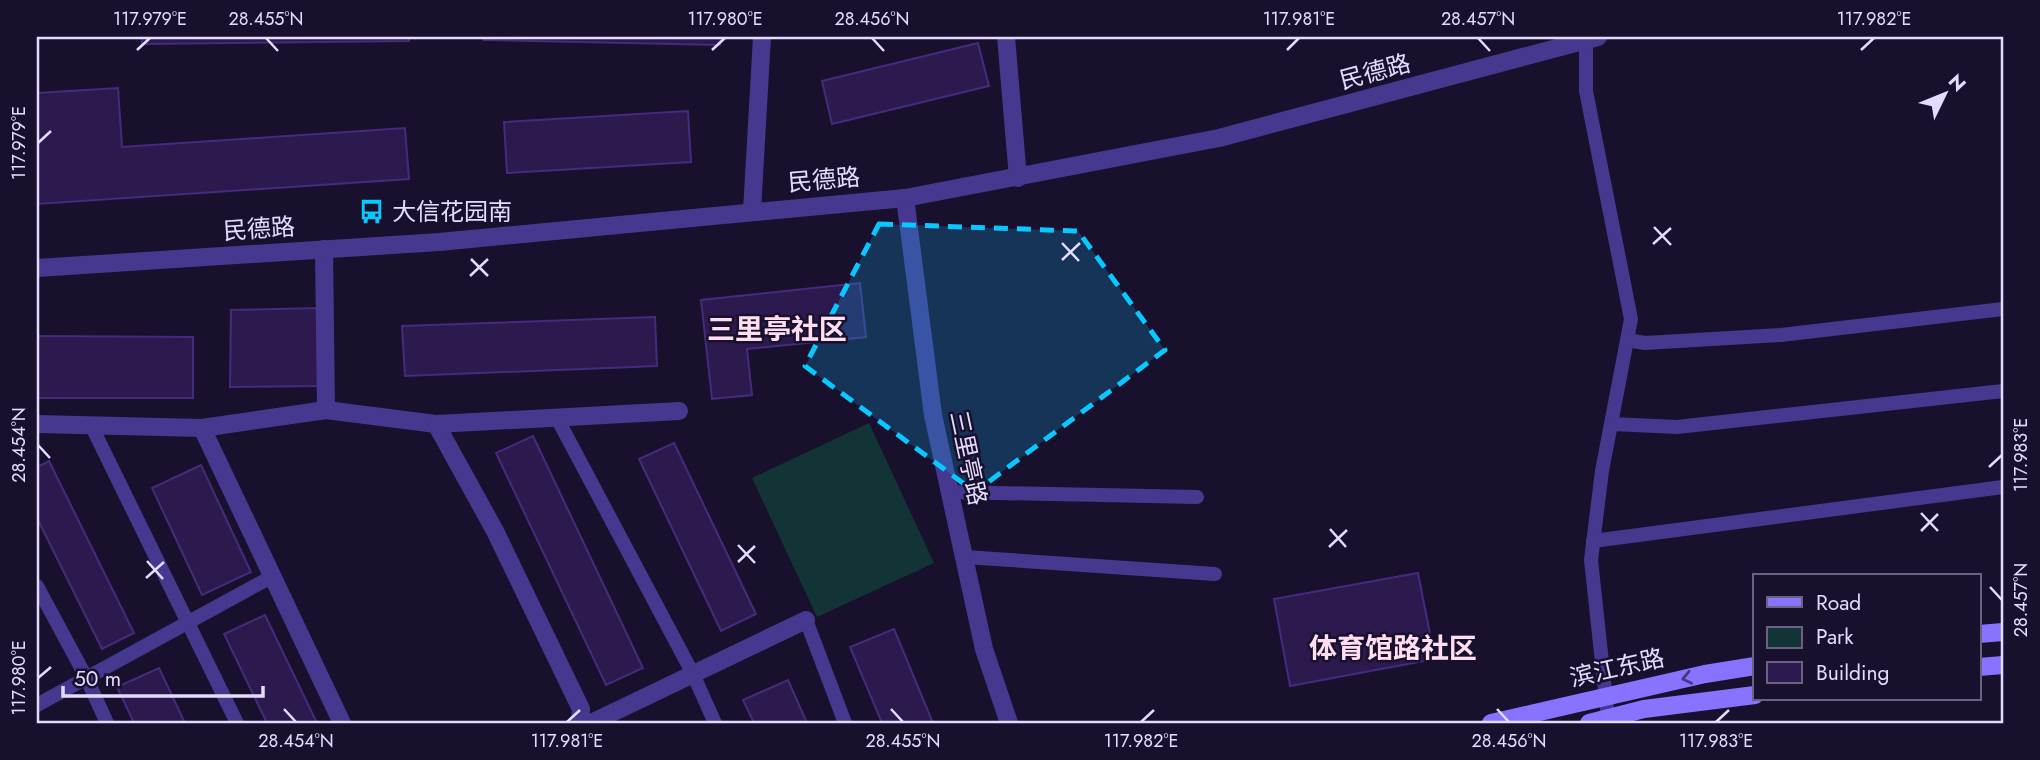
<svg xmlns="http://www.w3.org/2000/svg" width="2040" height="760" font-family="Jost,'Noto Sans SC',sans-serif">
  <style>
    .park { fill: #123437 }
    .building { fill: #2c1a4f; stroke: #452b7d; stroke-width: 2 }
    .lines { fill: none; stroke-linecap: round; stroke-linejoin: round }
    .service { stroke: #46388f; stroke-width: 14 }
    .minor { stroke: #46388f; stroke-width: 18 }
    .tertiary { stroke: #46388f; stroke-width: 18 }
    .secondary { stroke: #8773ff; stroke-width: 18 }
    .oneway { stroke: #443881 }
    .marked { fill: #08c8ff; fill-opacity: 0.2; stroke: #08c8ff; stroke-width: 5; stroke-dasharray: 14 9; stroke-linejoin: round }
    .ticks { fill: none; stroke: #e4dcff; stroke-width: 2.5 }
    .labels { text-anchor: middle; stroke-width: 5; stroke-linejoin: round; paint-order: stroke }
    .street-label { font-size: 24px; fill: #e4dcff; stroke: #18102d }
    .poi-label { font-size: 24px; fill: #e4dcff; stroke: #18102d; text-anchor: start }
    .quarter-label { font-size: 28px; font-weight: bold; fill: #ffdeef; stroke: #18102d }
    .neatline { fill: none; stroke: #e4dcff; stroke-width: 2.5 }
    .ticks-label { font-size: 18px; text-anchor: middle; fill: #e4dcff }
  </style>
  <rect width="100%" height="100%" fill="#18102d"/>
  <!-- park -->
  <polygon class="park" points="869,423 934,563 817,617 752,478"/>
  <!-- building -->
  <g class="building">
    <polygon points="141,37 409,37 409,41 142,44"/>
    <polygon points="484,37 720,37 720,45 484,40"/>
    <polygon points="978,43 989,86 832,124 822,81"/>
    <polygon points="118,88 122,147 405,128 409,179 37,204 37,93"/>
    <polygon points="688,111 691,162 507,173 504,122"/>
    <polygon points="860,283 866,337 747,349 752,395 712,399 701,300"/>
    <polygon points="321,308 323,386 230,387 231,310"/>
    <polygon points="655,317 657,366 405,376 402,326"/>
    <polygon points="37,336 193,337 193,398 37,398"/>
    <polygon points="533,436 643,668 606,685 496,453"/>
    <polygon points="674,443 756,614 721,631 639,459"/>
    <polygon points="49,461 134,633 102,649 37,518 37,467"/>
    <polygon points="201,465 251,572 202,595 152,488"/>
    <polygon points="1418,573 1435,659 1290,686 1274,599"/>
    <polygon points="265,615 317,723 267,723 224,634"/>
    <polygon points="894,629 933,723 882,723 850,647"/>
    <polygon points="159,668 185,723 134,723 117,687"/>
    <polygon points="788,680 807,723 754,723 743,700"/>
  </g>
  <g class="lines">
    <!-- service -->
    <g class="service">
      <polyline points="1586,37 1586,91 1631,319 1602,471 1591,560 1608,718"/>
      <polyline points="1627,340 1645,343 1781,335 2003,309"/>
      <polyline points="557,418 693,674 715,723"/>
      <polyline points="1612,424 1677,427 2003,391"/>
      <polyline points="91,425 237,723"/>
      <polyline points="949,492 1197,497"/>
      <polyline points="1593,541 2003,487"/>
      <polyline points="965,557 1215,574"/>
      <polyline points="37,586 86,677 107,723"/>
      <polyline points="806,620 845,723"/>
      <polyline points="37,705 273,576"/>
    </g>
    <!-- minor -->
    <g class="minor">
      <polyline points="1006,37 1018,178"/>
      <polyline points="905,198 933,415 984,649 1009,723"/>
      <polyline points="324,249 326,410 436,424 495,531 581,709 580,723"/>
      <polyline points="326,410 202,428 342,723"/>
      <polyline points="37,424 202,428"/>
      <polyline points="436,424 679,411"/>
      <polyline points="591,723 806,620"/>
    </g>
    <!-- tertiary -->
    <g class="tertiary">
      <polyline points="752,211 762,37"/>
      <polyline points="37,268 439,242 905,198 1219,138 1598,37"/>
    </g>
    <!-- secondary -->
    <g class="secondary">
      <polyline points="1979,634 2003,632"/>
      <polyline points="1979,667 2003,665"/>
      <polyline points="1491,723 1705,674 1755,666"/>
      <polyline points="1589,723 1644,709 1755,695"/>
    </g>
  </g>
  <!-- one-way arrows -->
  <defs><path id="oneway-chevron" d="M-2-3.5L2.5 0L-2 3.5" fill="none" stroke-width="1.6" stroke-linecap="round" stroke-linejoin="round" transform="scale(1.75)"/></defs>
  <use class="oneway" href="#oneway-chevron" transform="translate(1687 678) rotate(168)"/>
  <!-- marked area -->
  <path class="marked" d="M 879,224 L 1078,231 L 1165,350 L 975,492 L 805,366 Z"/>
  <!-- ticks -->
  <path class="ticks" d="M 266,38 L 278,51M 872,38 L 884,51M 1478,38 L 1490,51M 137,50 L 150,38M 712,50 L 725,38M 1287,50 L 1299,38M 1861,50 L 1874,38M 38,143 L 51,131M 1654,227 L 1671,245M 1062,243 L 1079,261M 1653,244 L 1671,228M 471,259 L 488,276M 1062,260 L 1080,243M 470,276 L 488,259M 38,445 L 50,458M 1989,467 L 2002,455M 1921,513 L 1938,531M 1330,529 L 1346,547M 1921,531 L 1938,514M 738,545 L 755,563M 1329,547 L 1347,530M 147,561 L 163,579M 738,562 L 755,546M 146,578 L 164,562M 1990,587 L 2002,600M 38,678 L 51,667M 284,709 L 296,722M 891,709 L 903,722M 1497,709 L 1509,722M 567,722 L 580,710M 1141,722 L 1154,710M 1716,722 L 1729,710"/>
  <!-- icons -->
  <defs>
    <symbol id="bus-bare" viewBox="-9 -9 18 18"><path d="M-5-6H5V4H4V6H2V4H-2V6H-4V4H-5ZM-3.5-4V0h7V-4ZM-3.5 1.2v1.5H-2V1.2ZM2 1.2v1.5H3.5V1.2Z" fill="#08c8ff" stroke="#18102d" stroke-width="2.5" paint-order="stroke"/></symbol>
  </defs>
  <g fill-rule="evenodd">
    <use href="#bus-bare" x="354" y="194" width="35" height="35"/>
  </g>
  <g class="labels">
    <!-- street labels -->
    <g class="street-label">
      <text transform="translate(1375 72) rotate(-15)" y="8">民德路</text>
      <text transform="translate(824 180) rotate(-5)" y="8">民德路</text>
      <text transform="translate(259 229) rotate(-4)" y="8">民德路</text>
      <text transform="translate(968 458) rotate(78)" y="8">三里亭路</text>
      <text transform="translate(1617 668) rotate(-13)" y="8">滨江东路</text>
    </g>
    <!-- poi labels -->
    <g class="poi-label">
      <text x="392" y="220">大信花园南</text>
    </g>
    <!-- quarter labels -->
    <g class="quarter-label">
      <text x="777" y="339">三里亭社区</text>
      <text x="1393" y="658">体育馆路社区</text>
    </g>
  </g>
  <!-- border -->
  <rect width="2040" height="760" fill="none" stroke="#18102d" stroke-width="77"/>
  <!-- legend -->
  <rect x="1753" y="574" width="228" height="126" fill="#18102d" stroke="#6a6281" stroke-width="2"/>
  <rect x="1767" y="597" width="35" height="10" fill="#8773ff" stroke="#6a6281" stroke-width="2"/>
  <text x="1816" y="610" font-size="21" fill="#e4dcff">Road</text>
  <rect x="1767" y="627" width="35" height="21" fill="#123437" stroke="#6a6281" stroke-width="2"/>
  <text x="1816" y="644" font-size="21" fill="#e4dcff">Park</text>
  <rect x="1767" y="662" width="35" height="21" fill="#2c1a4f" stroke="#6a6281" stroke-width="2"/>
  <text x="1816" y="680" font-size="21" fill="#e4dcff">Building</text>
  <!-- north arrow -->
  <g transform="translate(1945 94) rotate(47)" stroke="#18102d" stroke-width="5" paint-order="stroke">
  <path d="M0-5L12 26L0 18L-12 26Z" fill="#e4dcff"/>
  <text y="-10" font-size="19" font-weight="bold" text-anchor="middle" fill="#e4dcff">N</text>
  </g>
  <!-- scale -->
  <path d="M63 686v10h200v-10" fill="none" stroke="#e4dcff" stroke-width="3.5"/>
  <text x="74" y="686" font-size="21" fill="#e4dcff" stroke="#18102d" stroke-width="5" paint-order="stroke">50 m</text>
  <rect x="38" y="38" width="1964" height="684" class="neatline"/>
  <g class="ticks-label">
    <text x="150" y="25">117.979°E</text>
    <text x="266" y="25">28.455°N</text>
    <text x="725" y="25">117.980°E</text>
    <text x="872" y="25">28.456°N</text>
    <text x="1299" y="25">117.981°E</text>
    <text x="1478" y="25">28.457°N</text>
    <text x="1874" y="25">117.982°E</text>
    <text transform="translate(19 143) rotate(-90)" y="6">117.979°E</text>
    <text transform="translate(19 445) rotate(-90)" y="6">28.454°N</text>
    <text transform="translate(2021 455) rotate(-90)" y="6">117.983°E</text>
    <text transform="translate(2021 600) rotate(-90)" y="6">28.457°N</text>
    <text transform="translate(19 678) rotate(-90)" y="6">117.980°E</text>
    <text x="296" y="747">28.454°N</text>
    <text x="567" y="747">117.981°E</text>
    <text x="903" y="747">28.455°N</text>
    <text x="1141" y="747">117.982°E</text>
    <text x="1509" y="747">28.456°N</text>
    <text x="1716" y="747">117.983°E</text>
  </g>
</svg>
